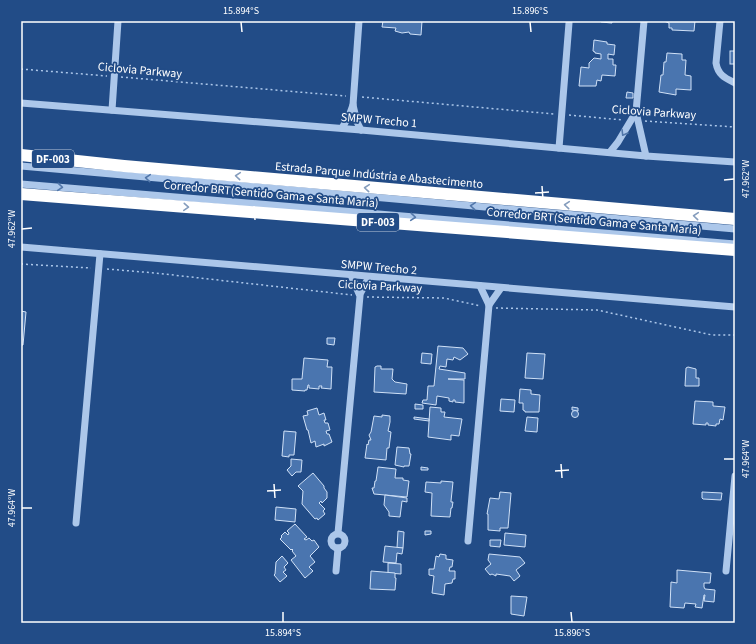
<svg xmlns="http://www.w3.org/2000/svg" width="756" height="644" font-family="'Source Sans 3',sans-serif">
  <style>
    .building { fill: #4a75af; stroke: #d0e1f7 }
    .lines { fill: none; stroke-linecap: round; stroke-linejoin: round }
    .path { stroke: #acc7ea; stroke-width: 1.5; stroke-dasharray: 2 3; stroke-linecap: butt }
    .minor { stroke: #acc7ea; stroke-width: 7 }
    .highway { stroke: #fff; stroke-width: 12 }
    .oneway { stroke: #5277aa }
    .oneway2 { stroke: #859dbd }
    .ticks { fill: none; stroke: #fff; stroke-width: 1.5 }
    .labels { text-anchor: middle; stroke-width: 3.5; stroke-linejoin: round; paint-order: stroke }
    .shield { fill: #224c87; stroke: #bdc9db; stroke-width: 1 }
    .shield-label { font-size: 11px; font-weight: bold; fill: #fff }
    .street-label { font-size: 12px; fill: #fff; stroke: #224c87 }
    .neatline { fill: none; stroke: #fff; stroke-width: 1.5 }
    .ticks-label { font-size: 10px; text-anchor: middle; fill: #fff }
  </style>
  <rect width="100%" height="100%" fill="#224c87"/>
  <!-- building -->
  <g class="building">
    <polygon points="383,21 422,21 421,35 410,34 409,32 402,33 395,31 396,28 382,27"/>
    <polygon points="601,21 612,21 612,23 601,22"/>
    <polygon points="664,21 695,21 694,31 672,30 672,28 669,28 669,23"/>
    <polygon points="594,40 607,42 607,44 615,45 614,55 608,54 608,59 613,59 613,65 616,65 615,76 602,75 601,81 597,80 596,86 579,86 581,67 589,68 589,63 594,58 601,59 601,54 595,53 595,52 593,51"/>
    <rect x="730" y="51" width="5" height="13"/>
    <polygon points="667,53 682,54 682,60 686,60 685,75 691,76 691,90 676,89 676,95 659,92 661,75 663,75 664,62 666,62"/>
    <polygon points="627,92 633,93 633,98 626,98"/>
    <polygon points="21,311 26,312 23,345 21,345"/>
    <polygon points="327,338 335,338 334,345 327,344"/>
    <polygon points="438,346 463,348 468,354 460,360 454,357 453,360 447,359 446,367 440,366 439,369 465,373 465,379 448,379 464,380 464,403 455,402 455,400 453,400 453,402 449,401 449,398 437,396 436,405 422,403 423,400 427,400 428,386 434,386"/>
    <polygon points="422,353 432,354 431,364 421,363"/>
    <polygon points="527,353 545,354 543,379 525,378"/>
    <polygon points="304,358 328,360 327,367 332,367 331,389 321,388 322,386 319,386 319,389 309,388 309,385 308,385 307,390 305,390 305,391 292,390 292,379 302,379"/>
    <polygon points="377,366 381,366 381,369 393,369 392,379 395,382 407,384 406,394 374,392 375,367"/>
    <polygon points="688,367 696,369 696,378 699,378 699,386 685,386 686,368"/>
    <polygon points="520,389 531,390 531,394 540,395 539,412 525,412 525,411 523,410 523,403 519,403"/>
    <polygon points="501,399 515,400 514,412 500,411"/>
    <polygon points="695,401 713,402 713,406 725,407 723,420 720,419 719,424 716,424 716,426 708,425 708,423 706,423 706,425 693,424"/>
    <polygon points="415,404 423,405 423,409 415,409"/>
    <polygon points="430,407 441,408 441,412 445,412 444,417 462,419 459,436 451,435 451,440 428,437"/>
    <polygon points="572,407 578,408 578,411 572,410"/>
    <polygon points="317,408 319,415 324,413 326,420 324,420 325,423 328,423 330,430 326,431 327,434 329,434 332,442 324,446 324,444 316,447 315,441 311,443 308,430 307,430 303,416 308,415 307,411"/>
    <circle cx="575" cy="414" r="3.5"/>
    <polygon points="382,415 390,416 390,422 388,431 391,432 389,448 387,448 386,460 365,458 367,444 368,445 369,440 371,440 369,435 371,432 374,416 382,417"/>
    <polygon points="414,417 429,419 429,421 414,419"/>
    <polygon points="527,417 538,418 537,432 525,431"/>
    <polygon points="284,431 296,432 294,455 289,455 289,457 282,456"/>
    <polygon points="397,447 409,448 410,454 411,454 409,466 404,466 404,467 395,465"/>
    <polygon points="291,459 302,460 301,472 296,472 292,476 287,470 291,466"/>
    <polygon points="378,467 396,469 395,478 403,478 403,480 409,481 407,497 374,494 372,488 374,488 375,481 376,481"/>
    <polygon points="421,467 428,468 428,470 421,470"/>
    <polygon points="313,473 324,486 324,488 327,492 327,498 322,503 321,501 319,503 325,509 323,511 325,514 318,520 317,518 315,519 302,504 303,491 298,486"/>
    <polygon points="441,481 453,482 451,501 451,502 453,502 452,508 451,508 450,517 431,516 432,493 425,492 426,482 441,483"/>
    <polygon points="500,492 511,493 508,528 500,528 500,531 488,530 488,514 487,514 490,498 499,499"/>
    <polygon points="702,492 722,493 721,500 703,499 702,498"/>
    <polygon points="385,495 407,498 407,502 402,501 400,517 389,516 389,512 384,505"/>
    <polygon points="276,507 296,509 295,522 275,520"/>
    <polygon points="295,524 307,537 304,539 306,540 309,538 312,541 314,540 319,547 310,556 315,562 309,567 313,571 305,578 291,560 296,556 292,551 293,550 292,549 291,550 280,539 282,537 281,536 285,532 288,535 289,533 287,531"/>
    <polygon points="398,531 404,532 403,548 397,548"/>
    <polygon points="425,531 431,531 431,534 425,535"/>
    <polygon points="505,533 526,535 525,547 504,545"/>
    <polygon points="490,540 501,540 500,547 490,546"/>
    <polygon points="385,546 403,548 402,554 397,553 396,563 383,562"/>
    <polygon points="440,554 446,555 446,559 453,560 452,567 450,567 449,571 455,571 455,579 453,579 452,583 445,584 444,595 432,593 434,576 429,575 429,569 434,569 436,556 439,557"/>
    <polygon points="489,554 520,557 525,563 516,570 520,576 514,581 510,576 496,574 496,576 492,574 490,575 485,569 491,564 488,560"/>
    <polygon points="282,556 288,563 284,567 286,570 283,572 287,576 280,582 274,575 275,574 276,562"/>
    <polygon points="388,563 401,564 401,574 388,573"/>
    <polygon points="677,570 711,573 710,583 704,583 704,587 705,589 715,590 714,602 704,601 705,595 704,595 702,608 695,607 696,604 685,603 684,608 670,607 671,582 677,583"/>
    <polygon points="371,571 395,573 395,578 396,578 395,590 370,589"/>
    <polygon points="511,596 527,597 524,616 511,614"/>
  </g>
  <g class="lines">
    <!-- path -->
    <g class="path">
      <polyline points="21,69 107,76"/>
      <polyline points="121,77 346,96"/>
      <polyline points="362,97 554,114"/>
      <polyline points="569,115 623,120"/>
      <polyline points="645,121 735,127"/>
      <polyline points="21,264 91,268"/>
      <polyline points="107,269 155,273 352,295"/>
      <polyline points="367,297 444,298 481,306"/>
      <polyline points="496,308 597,310 712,335 735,335"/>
    </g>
    <!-- minor -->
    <g class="minor">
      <polyline points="359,21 353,105 357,122 361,130"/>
      <polyline points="644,21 636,112 646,156"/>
      <path d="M 720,21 L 716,63 C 718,75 725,78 735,83"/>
      <polyline points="21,103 361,130 646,156 735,162"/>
      <polyline points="112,110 118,21"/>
      <polyline points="342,128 349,116 353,105"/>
      <polyline points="559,148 569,23"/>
      <polyline points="610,152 618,142 636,112"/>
      <polyline points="21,166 735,229"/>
      <polyline points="21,184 735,244"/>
      <polyline points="21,247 735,307"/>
      <polyline points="360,294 369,277"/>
      <polyline points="489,305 501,288"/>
      <polyline points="76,523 100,254"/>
      <polyline points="338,533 360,296 351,275"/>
      <circle cx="338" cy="541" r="7"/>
      <polyline points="468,541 489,305 480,286"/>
      <polyline points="336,571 338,548"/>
      <polyline points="726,571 735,476"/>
    </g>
    <!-- highway -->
    <g class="highway">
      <polyline points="21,155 124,166 735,219"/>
      <polyline points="21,194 735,250"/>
    </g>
  </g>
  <!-- one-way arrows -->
  <defs><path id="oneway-chevron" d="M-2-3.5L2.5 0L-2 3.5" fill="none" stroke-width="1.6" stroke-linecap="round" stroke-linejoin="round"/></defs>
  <g class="oneway">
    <use href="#oneway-chevron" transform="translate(624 133) rotate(121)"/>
    <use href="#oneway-chevron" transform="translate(148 178) rotate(-175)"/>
    <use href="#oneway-chevron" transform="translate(60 187) rotate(5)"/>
    <use href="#oneway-chevron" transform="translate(473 206) rotate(-175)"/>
    <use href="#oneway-chevron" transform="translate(413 217) rotate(5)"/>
  </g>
  <g class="oneway2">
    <use href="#oneway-chevron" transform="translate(238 176) rotate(-175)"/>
    <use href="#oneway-chevron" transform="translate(367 188) rotate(-175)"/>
    <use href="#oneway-chevron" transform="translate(567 205) rotate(-175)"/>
    <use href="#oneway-chevron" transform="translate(186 207) rotate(4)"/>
    <use href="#oneway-chevron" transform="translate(696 216) rotate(-175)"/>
  </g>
  <!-- ticks -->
  <path class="ticks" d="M 241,22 L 242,32M 530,22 L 531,32M 724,180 L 734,179M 542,186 L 543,200M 535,193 L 549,192M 254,206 L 255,220M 248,213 L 262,212M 22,229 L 32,228M 724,459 L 734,459M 561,464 L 562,478M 555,471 L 569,470M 274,484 L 275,498M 267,491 L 281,490M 22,508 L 32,508M 283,612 L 283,622M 571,612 L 572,622"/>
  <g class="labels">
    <!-- shield labels -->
    <g class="shield">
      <rect x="32" y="150" width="42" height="18" rx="3"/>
      <rect x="357" y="213" width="42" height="18" rx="3"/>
    </g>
    <g class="shield-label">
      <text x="53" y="163">DF-003</text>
      <text x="378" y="226">DF-003</text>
    </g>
    <!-- street labels -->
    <g class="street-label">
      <text transform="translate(140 70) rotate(5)" y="4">Ciclovia Parkway</text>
      <text transform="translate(654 112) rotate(4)" y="4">Ciclovia Parkway</text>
      <text transform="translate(379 120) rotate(5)" y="4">SMPW Trecho 1</text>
      <text transform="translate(379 175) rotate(5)" y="4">Estrada Parque Indústria e Abastecimento</text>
      <text transform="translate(271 194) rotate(5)" y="4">Corredor BRT(Sentido Gama e Santa Maria)</text>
      <text transform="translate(594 221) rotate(5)" y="4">Corredor BRT(Sentido Gama e Santa Maria)</text>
      <text transform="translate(379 267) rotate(5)" y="4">SMPW Trecho 2</text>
      <text transform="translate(380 286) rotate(3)" y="4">Ciclovia Parkway</text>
    </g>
  </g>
  <!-- border -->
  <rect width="756" height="644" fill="none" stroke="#224c87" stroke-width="44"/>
  <rect x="22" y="22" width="712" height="600" class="neatline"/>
  <g class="ticks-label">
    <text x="241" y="14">15.894°S</text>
    <text x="530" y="14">15.896°S</text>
    <text transform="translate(745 179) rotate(-90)" y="4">47.962°W</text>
    <text transform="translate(11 229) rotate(-90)" y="4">47.962°W</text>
    <text transform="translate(745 459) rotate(-90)" y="4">47.964°W</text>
    <text transform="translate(11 508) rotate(-90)" y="4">47.964°W</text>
    <text x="283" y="636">15.894°S</text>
    <text x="572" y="636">15.896°S</text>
  </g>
</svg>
